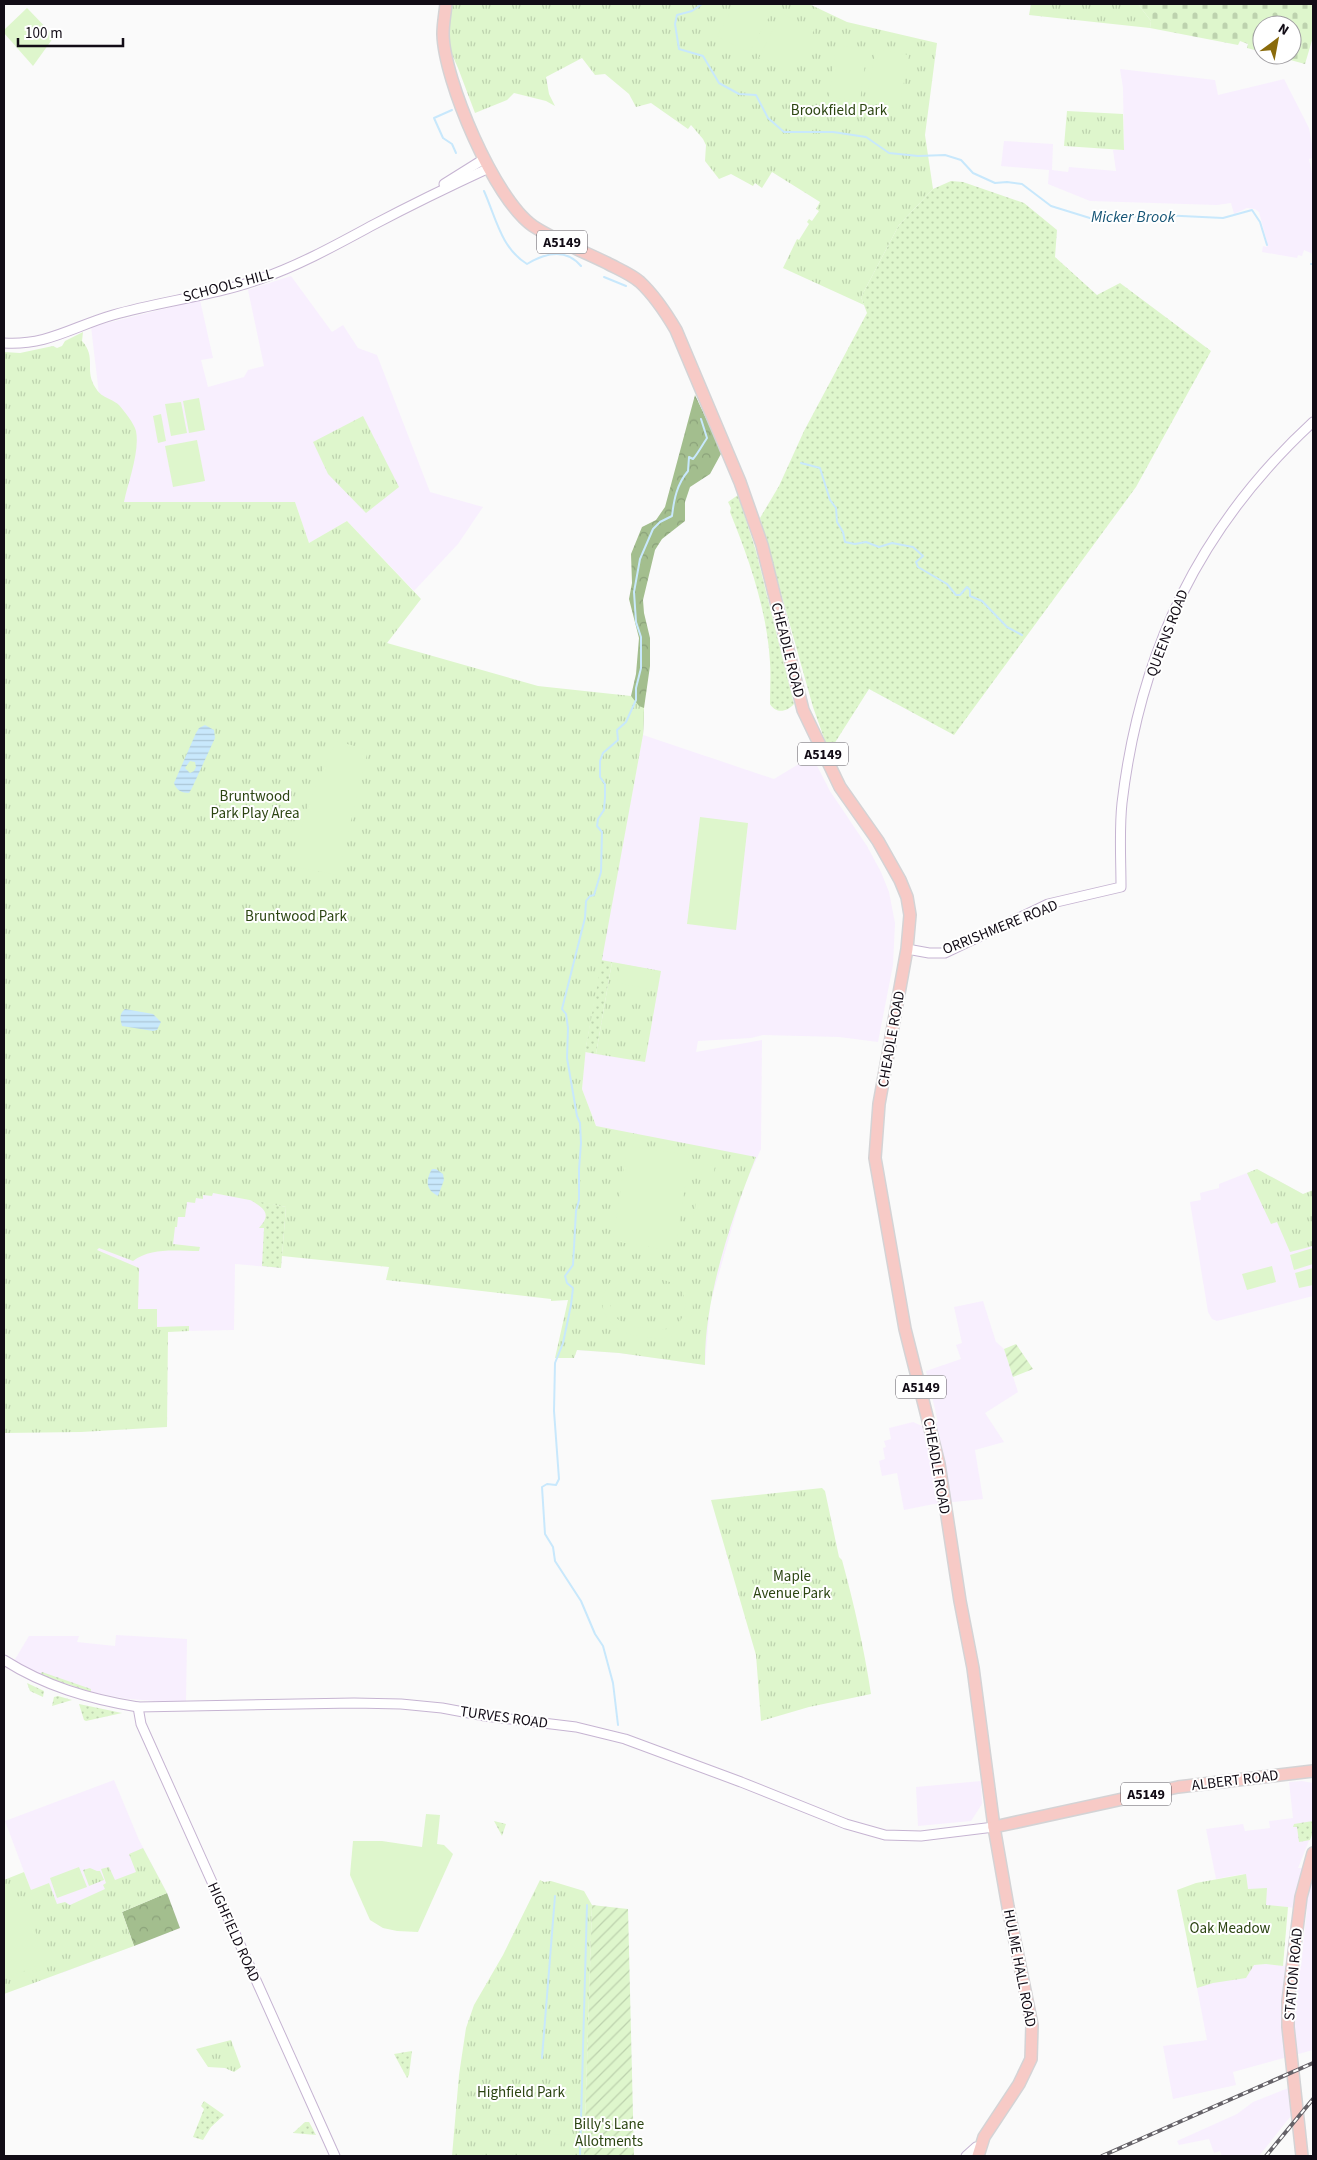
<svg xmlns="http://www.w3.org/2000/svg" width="1317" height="2160" font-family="'Source Sans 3',sans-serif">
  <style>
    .built { fill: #f8effe }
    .grass { fill: url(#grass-dots) }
    .forest { fill: url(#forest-crowns) }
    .cemetery { fill: url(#cemetery-stones) }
    .park { fill: url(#park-tufts) }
    .garden { fill: url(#garden-furrows) }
    .pitch { fill: #def6cc; fill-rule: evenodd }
    .water { fill: url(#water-rules); fill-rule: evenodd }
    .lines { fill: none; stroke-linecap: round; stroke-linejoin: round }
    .stream { stroke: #c8e8fc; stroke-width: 2 }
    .minor-casing { stroke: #c6b4d2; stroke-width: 11 }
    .major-casing { stroke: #d4d3d5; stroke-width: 14 }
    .minor { stroke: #fff; stroke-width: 9 }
    .major { stroke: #f7cac6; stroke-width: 11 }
    .rail-casing { stroke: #656268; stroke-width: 4 }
    .rail { stroke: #fff; stroke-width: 2; stroke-dasharray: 5.5; stroke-linecap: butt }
    .labels { text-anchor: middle; stroke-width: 4; stroke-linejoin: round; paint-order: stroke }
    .shield { fill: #fff; stroke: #59555c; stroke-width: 1 }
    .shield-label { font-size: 14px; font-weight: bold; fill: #120c16 }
    .park-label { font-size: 15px; fill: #2c4512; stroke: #fff }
    .street-label { font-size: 15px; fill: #120c16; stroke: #fff }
    .water-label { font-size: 16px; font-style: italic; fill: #165576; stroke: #fff }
  </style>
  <defs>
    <pattern id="grass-dots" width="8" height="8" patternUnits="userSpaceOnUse" patternTransform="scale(1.25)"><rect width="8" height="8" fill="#def6cc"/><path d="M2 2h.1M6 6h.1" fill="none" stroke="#bdd2ae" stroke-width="1.8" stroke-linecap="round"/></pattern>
    <pattern id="forest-crowns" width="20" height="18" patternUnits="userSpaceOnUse" patternTransform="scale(1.25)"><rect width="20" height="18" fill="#a3be8e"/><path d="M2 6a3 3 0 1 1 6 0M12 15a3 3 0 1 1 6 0" fill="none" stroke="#8ba27a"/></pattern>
    <pattern id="cemetery-stones" width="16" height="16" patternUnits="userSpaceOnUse" patternTransform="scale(1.25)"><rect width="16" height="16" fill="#def6cc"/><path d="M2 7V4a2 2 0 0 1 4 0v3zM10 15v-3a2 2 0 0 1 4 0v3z" fill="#bdd2ae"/></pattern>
    <pattern id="park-tufts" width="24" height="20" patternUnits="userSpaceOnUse" patternTransform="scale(1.25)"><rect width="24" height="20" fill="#def6cc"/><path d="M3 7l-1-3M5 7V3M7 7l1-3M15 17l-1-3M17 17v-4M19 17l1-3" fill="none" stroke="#bdd2ae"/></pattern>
    <pattern id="garden-furrows" width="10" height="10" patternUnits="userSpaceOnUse" patternTransform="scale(1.25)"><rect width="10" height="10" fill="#def6cc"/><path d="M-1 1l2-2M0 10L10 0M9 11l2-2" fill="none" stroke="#bdd2ae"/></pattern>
    <pattern id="water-rules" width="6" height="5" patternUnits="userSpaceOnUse" patternTransform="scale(1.25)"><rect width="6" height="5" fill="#c8e8fc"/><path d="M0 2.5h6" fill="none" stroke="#abc6d7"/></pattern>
  </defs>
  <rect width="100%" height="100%" fill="#fafafa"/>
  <!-- built -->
  <g class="built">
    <polygon points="1120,69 1215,80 1218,95 1284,79 1309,128 1313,150 1313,158 1309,159 1313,178 1313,254 1304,250 1302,256 1298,255 1297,258 1262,252 1263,246 1267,247 1267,242 1259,212 1255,209 1247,208 1234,214 1231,203 1217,205 1090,201 1048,184 1049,170 1001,166 1004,141 1053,144 1052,170 1068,172 1069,167 1116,171 1113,150 1124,150 1123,88"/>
    <polygon points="291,276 332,332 343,325 358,348 377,355 430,492 483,507 458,544 414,591 347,521 309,543 295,502 123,502 99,394 91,327 200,300 213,358 201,360 208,387 244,377 248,370 264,366 248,290"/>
    <polygon points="643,735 774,779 812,756 830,791 867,846 881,872 889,892 895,923 893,965 878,1042 839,1037 763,1035 751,1038 698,1041 696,1052 762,1040 761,1149 746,1182 737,1210 710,1305 705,1365 619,1353 576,1350 596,1126 582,1089 585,1052 596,1054 612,963 601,960"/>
    <polygon points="1257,1169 1303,1194 1313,1190 1313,1296 1217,1321 1212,1319 1208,1312 1190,1202 1201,1200 1200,1193 1219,1188 1219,1184"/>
    <polygon points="138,1178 286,1207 281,1268 235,1264 234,1330 35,1334"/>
    <polygon points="983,1301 996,1342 1004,1349 1018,1392 985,1413 1004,1442 975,1450 983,1499 934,1504 904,1510 897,1473 882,1476 879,1461 885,1459 883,1448 886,1447 884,1441 891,1439 889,1428 913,1422 922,1426 938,1422 926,1371 961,1359 956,1345 962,1343 954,1307"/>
    <polygon points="116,1635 187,1639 186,1703 128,1699 86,1691 51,1679 14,1661 29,1636 79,1636 77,1642 115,1646"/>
    <polygon points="114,1780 139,1840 167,1893 180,1928 62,1973 5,1821"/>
    <polygon points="981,1781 982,1804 971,1821 918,1826 916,1787"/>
    <polygon points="1302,1781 1313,1783 1313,1831 1298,1868 1311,1868 1313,1861 1313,2050 1233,2072 1236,2085 1173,2099 1163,2046 1207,2040 1197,1988 1254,1965 1266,1964 1301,1967 1307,1909 1266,1905 1248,1889 1243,1874 1216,1879 1206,1829 1243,1824 1245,1831 1270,1828 1269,1821 1293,1818 1289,1782"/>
    <polygon points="1291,2087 1294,2112 1259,2156 1222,2156 1220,2151 1214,2153 1209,2139 1179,2145 1177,2141 1237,2114 1253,2102"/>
  </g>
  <!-- grass -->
  <g class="grass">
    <polygon points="951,181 963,182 1024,203 1057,230 1055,257 1097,295 1120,283 1211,351 1136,487 954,735 869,689 829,752 813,707 760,518 779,486 804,431 867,313 861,297 899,225 933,189"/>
    <path d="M 738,495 L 756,551 L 794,704 C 787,712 776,714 770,704 C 770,690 771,676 770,662 C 767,610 749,559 730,512 L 731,508 L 728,502 Z"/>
    <polygon points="601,960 612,962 596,1054 585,1052"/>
    <path d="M 249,1199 L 286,1207 L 281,1268 L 262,1266 L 264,1228 L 259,1228 C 274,1212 261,1207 249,1199 Z"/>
    <polygon points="42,1672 91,1689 91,1692 40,1675"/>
    <polygon points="27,1683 44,1691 43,1697 30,1691"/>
    <polygon points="58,1696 72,1700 52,1706 54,1697"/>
    <polygon points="79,1704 122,1713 86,1721 84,1720"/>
    <polygon points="494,1821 506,1824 502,1836"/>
    <polygon points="1313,1821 1313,1832 1310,1840 1299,1842 1297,1827 1293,1827 1294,1824"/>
    <polygon points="412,2051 409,2075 407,2078 394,2054"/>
    <polygon points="204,2101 224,2115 211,2127 203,2140 193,2137 204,2109 201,2106"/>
    <polygon points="305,2122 309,2122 316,2135 293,2133"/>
  </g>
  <!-- forest -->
  <g class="forest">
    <polygon points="695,395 722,452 710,474 690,487 685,502 685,521 662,539 655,550 643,600 644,613 650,638 650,666 644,708 643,735 631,696 636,674 639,638 629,599 632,583 631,554 642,527 656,520 665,507"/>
    <polygon points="167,1893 180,1928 134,1946 122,1912"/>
  </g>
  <!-- cemetery -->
  <polygon class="cemetery" points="1138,4 1313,4 1313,37 1305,64 1272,55 1292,55 1292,25 1262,25 1262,52 1247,48 1248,44 1240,41 1238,45 1150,28 1151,21"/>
  <!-- park -->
  <g class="park">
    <polygon points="447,4 809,4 847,22 937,43 925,135 933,189 899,225 861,297 864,305 783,268 797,239 799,240 809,224 807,222 809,219 812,221 819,211 816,209 820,202 772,172 762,188 755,183 753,186 731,174 719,179 705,161 706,145 703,139 691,125 688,129 651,103 636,107 629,94 605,74 595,75 582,58 546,77 549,94 555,106 546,101 514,93 507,100 475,113 458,68 443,34"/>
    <polygon points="1031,4 1138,4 1151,21 1150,28 1029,15"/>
    <polygon points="1067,111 1123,114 1124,150 1064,146"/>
    <path d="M 83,332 L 82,341 C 97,358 84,369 95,387 C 102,399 110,397 119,405 C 124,411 134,423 136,431 C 140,452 128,482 124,502 L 295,502 L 309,543 L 347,521 L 421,599 L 387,643 L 538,686 L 631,696 L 639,706 L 644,708 L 643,735 L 586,1047 L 582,1089 L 596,1126 L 756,1157 C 731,1219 704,1299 705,1365 L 619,1353 L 577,1350 L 574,1358 L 555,1358 L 568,1300 L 551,1301 L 551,1299 L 386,1280 L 389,1267 L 282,1256 L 286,1207 L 213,1193 L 212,1196 L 203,1195 L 203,1199 L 196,1198 L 195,1203 L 187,1202 L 185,1217 L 178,1217 L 177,1227 L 175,1227 L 173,1244 L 200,1247 L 199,1251 C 177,1251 151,1247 133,1261 L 99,1248 L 97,1250 L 139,1268 L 138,1309 L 157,1309 L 157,1327 L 189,1326 L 189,1331 L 168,1332 L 167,1427 L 81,1432 L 4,1433 L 4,352 L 20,353 L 53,346 L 57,348 L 62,346 L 65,341 Z"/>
    <polygon points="363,416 399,487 366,513 328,474 313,442"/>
    <polygon points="612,962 661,971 645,1062 596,1054"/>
    <polygon points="1257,1169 1303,1194 1313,1190 1313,1246 1290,1252 1277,1222 1271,1224 1247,1173"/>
    <path d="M 822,1488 L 825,1491 L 839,1557 L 842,1560 C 854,1604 864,1648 871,1694 L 809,1707 L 761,1721 L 756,1655 L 711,1500 Z"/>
    <polygon points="143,1848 167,1893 122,1912 134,1946 4,1994 4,1880 24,1872 31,1890 49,1883 57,1904 65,1902 70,1905 105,1889 103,1885 106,1883 101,1869 109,1867 115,1880 136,1872 129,1854"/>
    <polygon points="90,1868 97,1871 100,1871 104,1880 89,1886 83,1870"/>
    <polygon points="1246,1874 1248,1889 1267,1888 1266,1905 1288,1907 1283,1966 1266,1964 1254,1965 1246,1978 1213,1983 1197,1988 1177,1890 1196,1883"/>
    <polygon points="540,1880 544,1882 551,1881 584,1891 592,1905 584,2156 452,2156 459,2075 466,2028 474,2005 503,1955"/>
    <polygon points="231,2040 241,2067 234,2072 225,2068 208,2067 196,2049"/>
  </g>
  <!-- garden -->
  <g class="garden">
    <polygon points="1016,1344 1033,1369 1013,1377 1004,1349"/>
    <polygon points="592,1905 628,1909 634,2156 584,2156"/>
  </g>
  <!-- pitch -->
  <g class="pitch">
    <polygon points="735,4 765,4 774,8 749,53 717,36"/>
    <polygon points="27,8 53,35 51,41 33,66 4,33 4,30"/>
    <polygon points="781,13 814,30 792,74 759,58"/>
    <polygon points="836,45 867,49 860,101 829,97"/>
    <polygon points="876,49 909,55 899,109 866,102"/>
    <polygon points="199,398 205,430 189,433 183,401"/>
    <polygon points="181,402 187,433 171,436 165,404"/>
    <polygon points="161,414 166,441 158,443 153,416"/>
    <polygon points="197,440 205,481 173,487 165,446"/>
    <path d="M 337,741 L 368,750 L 338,875 L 290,866 C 302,822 315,781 337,741 Z"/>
    <polygon points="700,817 748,823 736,930 687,924"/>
    <polygon points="620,964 659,971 656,990 617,983"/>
    <polygon points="627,1146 690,1155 675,1251 613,1241"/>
    <polygon points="704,1164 715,1166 710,1191 699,1189"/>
    <polygon points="696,1203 707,1205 703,1229 692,1227"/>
    <polygon points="1313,1248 1313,1264 1294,1270 1290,1255"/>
    <polygon points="1272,1266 1276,1282 1247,1290 1242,1274"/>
    <polygon points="1313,1268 1313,1285 1299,1288 1295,1273"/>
    <path d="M 637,1269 C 651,1272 669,1272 681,1281 C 703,1298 692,1336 664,1338 C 650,1339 626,1336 615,1327 C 589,1306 607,1271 637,1269 ZM 633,1277 C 645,1278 662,1278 672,1283 C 689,1292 688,1311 678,1324 C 669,1331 660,1330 649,1329 C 639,1327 628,1327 619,1320 C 601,1306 613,1281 633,1277 Z"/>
    <polygon points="426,1814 440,1815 437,1844 444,1845 453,1854 418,1932 397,1931 383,1928 370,1920 350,1875 353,1841 382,1841 422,1847"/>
    <polygon points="79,1867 87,1887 57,1898 50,1878"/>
    <polygon points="22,1896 47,1962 4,1979 4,1903"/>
    <polygon points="544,2134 561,2135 559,2156 542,2156"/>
  </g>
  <!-- water -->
  <g class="water">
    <path d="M 205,725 L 214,730 L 215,738 L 192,788 L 189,793 C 182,793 176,790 174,783 L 196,733 L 199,728 ZM 190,761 L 195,762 L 196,767 L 194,771 L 190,773 L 185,768 Z"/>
    <path d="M 125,1009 L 153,1014 L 161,1022 L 157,1030 L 153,1031 L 122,1026 C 120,1019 119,1014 125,1009 Z"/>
    <path d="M 436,1169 L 443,1174 L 444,1180 L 438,1196 C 426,1190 425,1181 432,1169 Z"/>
  </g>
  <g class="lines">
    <!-- stream -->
    <g class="stream">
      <polyline points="702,4 692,11 677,15 675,24 679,49 703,56 719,83 739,94 756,95 768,118 784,132 833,132 866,137 889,153 918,156 945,155 961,160 973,173 995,183 1007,182 1022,184 1051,206 1093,219 1161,215 1223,218 1252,210 1260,222 1267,245"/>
      <polyline points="452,110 434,118 443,138 452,144 456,153"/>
      <path d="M 484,191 C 496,218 501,248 527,264 C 545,253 566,248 581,266"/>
      <polyline points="1311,264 1313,264"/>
      <polyline points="604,277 626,286"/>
      <polyline points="801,463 820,468 830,500 836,508 837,522 843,532 845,542 855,544 866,542 879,547 892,543 913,547 923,556 916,562 918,567 947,584 956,595 960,595 967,587 970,590 970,596 982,601 1007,627 1022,635"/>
      <path d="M 618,1725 L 613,1683 L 603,1646 L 595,1634 L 581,1601 L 555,1561 L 553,1547 L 545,1534 L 542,1487 L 547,1484 L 556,1485 L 559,1479 L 554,1411 L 555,1363 L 563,1343 L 571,1305 L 573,1288 L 567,1283 L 565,1276 L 573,1265 L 576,1211 L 579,1200 L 579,1169 L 581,1143 L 580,1123 L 577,1116 L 567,1058 L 568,1028 L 566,1014 L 562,1009 L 585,918 L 586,901 L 590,896 L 594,895 L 601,872 L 602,832 L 597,826 L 598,819 L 604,810 L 605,797 L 605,784 L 600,777 L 600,761 L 603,753 L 618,740 L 617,730 L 626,722 L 636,700 L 636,688 L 641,668 L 641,637 L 636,622 L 634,592 L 640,559 L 653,529 L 660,522 L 672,516 C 674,499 677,484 688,471 L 689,457 L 693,459 C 697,455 703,444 707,438 L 701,419"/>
      <polyline points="542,2058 555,1896"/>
      <polyline points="580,2156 587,1905"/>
    </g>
    <defs>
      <g id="minor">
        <polyline points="444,184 484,159"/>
        <path d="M 4,343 C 47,346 74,326 113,315 C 161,301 213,296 260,279 C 300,265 336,245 373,225 C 411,205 450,186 489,168"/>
        <path d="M 907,949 L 929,953 L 945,953 L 1048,904 L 1121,887 C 1121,859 1119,831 1122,803 C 1140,651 1200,526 1313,422"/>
        <path d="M 4,1660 C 45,1686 89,1699 138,1707 L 354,1703 L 401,1704 L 442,1708 L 485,1716 L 576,1727 L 625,1739 L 741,1782 L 846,1824 L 885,1835 L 921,1836 L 994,1827"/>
        <polyline points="138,1707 141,1724 335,2156"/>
        <polyline points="966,2156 976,2147 981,2148"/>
      </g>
      <g id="major">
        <path d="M 446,4 C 445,14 443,24 443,34 C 444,80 494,199 533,226 C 556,241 583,251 607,263 C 618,269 631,274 640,282 C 655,296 666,313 676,330 L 740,482 L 762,545 L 803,710 L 840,787 L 878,841 L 900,880 L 907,897 L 910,915 L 907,949 L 879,1104 L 875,1158 L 905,1329 L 939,1464 L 960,1601 L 973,1668 L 994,1827 L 1008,1907 L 1032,2025 L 1031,2059 L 1019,2084 L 984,2137 L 978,2156"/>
        <polyline points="994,1827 1178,1787 1313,1771"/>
        <polyline points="1302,2156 1288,2027 1288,2001 1301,1897 1313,1853"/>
      </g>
    </defs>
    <!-- minor casing -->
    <use href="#minor" class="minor-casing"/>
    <!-- major casing -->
    <use href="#major" class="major-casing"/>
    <!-- minor -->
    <use href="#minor" class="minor"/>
    <!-- major -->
    <use href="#major" class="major"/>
    <defs>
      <g id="rail">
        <polyline points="1102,2156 1313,2063"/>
        <polyline points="1266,2156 1313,2099"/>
      </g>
    </defs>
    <!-- rail casing -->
    <use href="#rail" class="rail-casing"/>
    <!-- rail -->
    <use href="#rail" class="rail"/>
  </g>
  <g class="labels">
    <!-- shield labels -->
    <g class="shield">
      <rect x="537" y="230.5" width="50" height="23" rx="4"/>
      <rect x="798" y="742.5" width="50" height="23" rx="4"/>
      <rect x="896" y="1375.5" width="50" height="23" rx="4"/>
      <rect x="1121" y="1782.5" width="50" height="23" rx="4"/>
    </g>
    <g class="shield-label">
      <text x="562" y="247">A5149</text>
      <text x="823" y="759">A5149</text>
      <text x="921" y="1392">A5149</text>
      <text x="1146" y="1799">A5149</text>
    </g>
    <!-- park labels -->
    <g class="park-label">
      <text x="839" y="115">Brookfield Park</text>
      <text x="255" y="801">Bruntwood<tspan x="255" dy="17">Park Play Area</tspan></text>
      <text x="296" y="921">Bruntwood Park</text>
      <text x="792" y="1581">Maple<tspan x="792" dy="17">Avenue Park</tspan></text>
      <text x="1230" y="1933">Oak Meadow</text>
      <text x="521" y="2097">Highfield Park</text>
      <text x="609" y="2129">Billy's Lane<tspan x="609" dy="17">Allotments</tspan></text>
    </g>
    <!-- street labels -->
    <g class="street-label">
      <text transform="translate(228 285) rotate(-15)" y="5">SCHOOLS HILL</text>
      <text transform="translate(1167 633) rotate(-69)" y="5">QUEENS ROAD</text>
      <text transform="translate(788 650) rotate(76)" y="5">CHEADLE ROAD</text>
      <text transform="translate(1000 927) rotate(-22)" y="5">ORRISHMERE ROAD</text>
      <text transform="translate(891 1039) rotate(-80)" y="5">CHEADLE ROAD</text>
      <text transform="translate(937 1466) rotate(80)" y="5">CHEADLE ROAD</text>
      <text transform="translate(504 1717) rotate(8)" y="5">TURVES ROAD</text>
      <text transform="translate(1235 1780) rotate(-7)" y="5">ALBERT ROAD</text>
      <text transform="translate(234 1932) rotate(66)" y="5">HIGHFIELD ROAD</text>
      <text transform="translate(1020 1968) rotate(79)" y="5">HULME HALL ROAD</text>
      <text transform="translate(1293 1974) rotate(-85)" y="5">STATION ROAD</text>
    </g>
    <!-- water labels -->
    <g class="water-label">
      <text x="1133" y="222">Micker Brook</text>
    </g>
  </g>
  <!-- border -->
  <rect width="1317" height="2160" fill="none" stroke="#120c16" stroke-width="10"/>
  <!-- north arrow -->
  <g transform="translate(1277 40) rotate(32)"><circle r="24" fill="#ffffff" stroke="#a09ea2"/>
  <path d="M0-4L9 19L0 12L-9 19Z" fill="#8a6b0b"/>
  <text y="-8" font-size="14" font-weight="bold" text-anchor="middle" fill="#120c16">N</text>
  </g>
  <!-- scale -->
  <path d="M18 38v8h105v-8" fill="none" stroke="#120c16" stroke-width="2.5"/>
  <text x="25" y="38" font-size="15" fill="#120c16" stroke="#ffffff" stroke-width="4" paint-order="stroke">100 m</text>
</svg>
